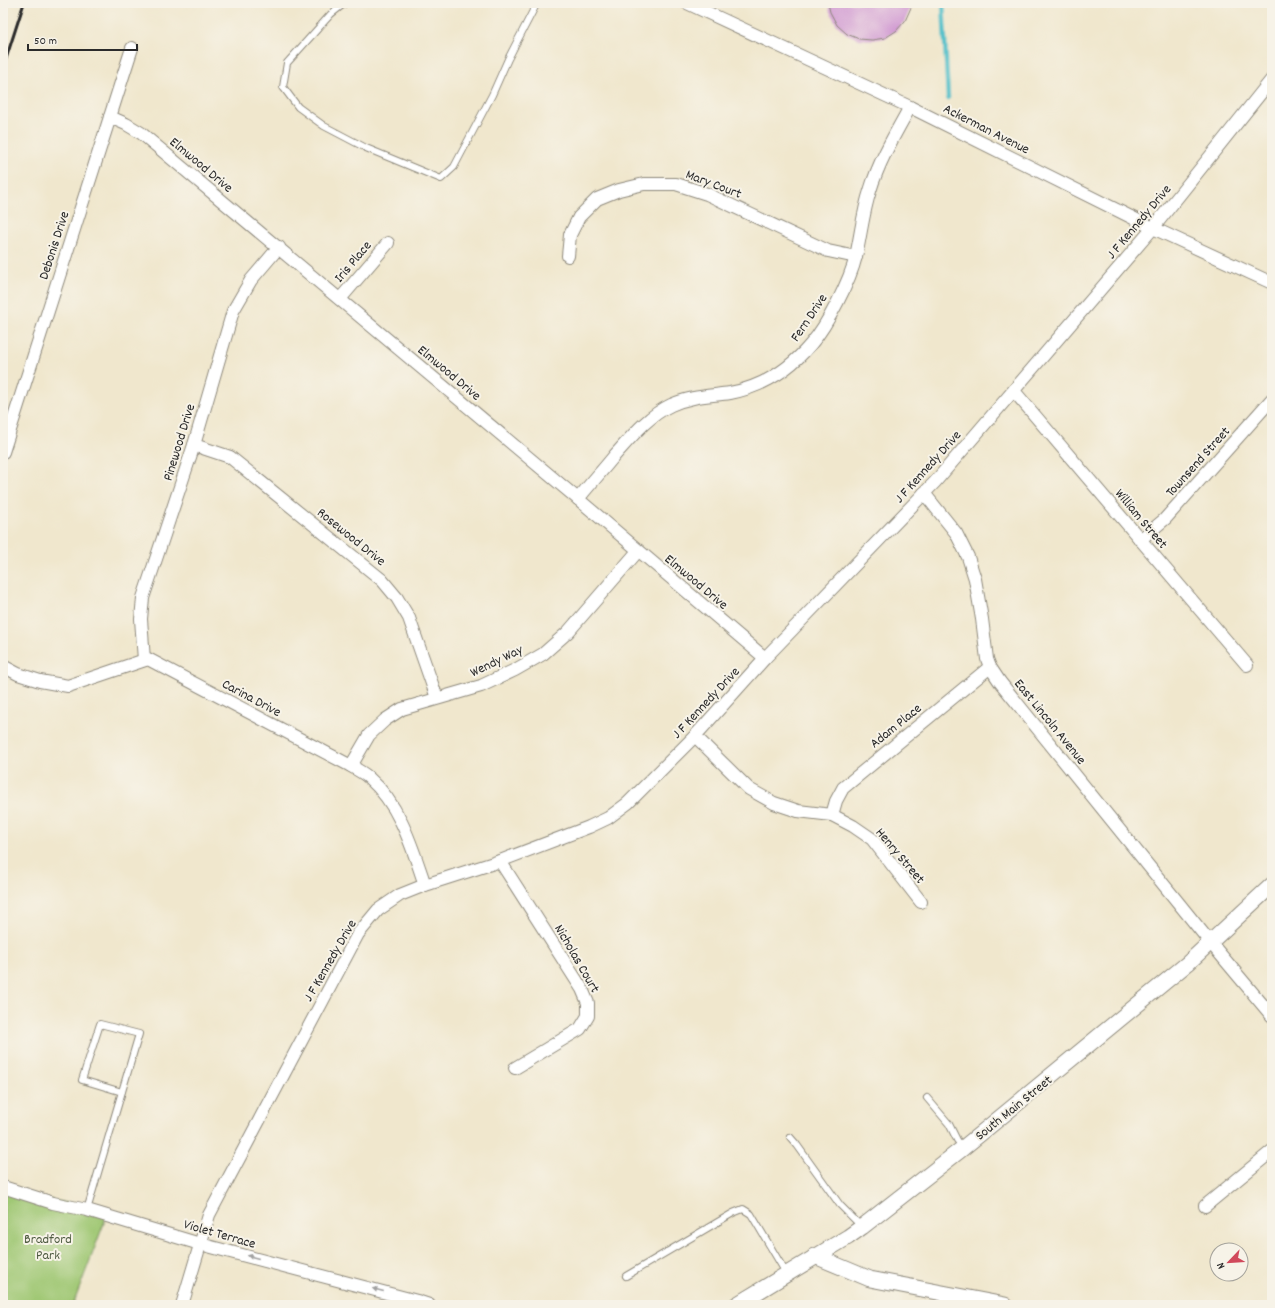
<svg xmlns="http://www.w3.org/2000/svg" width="1275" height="1308" font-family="Dekko,sans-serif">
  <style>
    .green { fill: #a0c874; stroke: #667a50 }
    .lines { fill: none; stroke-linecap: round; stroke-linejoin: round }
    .stream { stroke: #51bfc9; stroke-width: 4.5 }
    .building { fill: #cd91d0 }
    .service-casing { stroke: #8e897c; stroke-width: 8 }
    .minor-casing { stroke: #8e897c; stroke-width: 14 }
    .tertiary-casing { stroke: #8e897c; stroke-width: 17 }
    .service { stroke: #fff; stroke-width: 6 }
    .minor { stroke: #fff; stroke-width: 12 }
    .tertiary { stroke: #fff; stroke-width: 15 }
    .rail { stroke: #2b2b2b; stroke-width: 3 }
    .oneway { fill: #a0a0a0 }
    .labels { text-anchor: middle; stroke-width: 4; stroke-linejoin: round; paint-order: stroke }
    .street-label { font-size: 14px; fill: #2b2b2b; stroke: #f7f3e8 }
    .park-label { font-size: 14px; fill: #4e5a41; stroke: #f7f3e8 }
  </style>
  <rect width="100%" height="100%" fill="#f7f3e8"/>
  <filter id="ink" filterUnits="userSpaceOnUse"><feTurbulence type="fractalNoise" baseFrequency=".025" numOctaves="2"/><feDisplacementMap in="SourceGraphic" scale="8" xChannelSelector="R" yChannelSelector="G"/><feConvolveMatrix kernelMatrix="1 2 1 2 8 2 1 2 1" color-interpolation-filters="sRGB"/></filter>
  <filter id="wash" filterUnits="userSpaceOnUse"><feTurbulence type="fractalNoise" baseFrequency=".012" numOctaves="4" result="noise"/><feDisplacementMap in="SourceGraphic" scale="16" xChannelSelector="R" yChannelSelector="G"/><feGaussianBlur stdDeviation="0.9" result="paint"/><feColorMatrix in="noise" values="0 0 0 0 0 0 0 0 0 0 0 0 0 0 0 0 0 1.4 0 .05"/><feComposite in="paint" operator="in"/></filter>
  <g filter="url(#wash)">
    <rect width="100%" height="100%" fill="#f0e7cd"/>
    <!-- green -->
    <polygon class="green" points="3,1185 33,1197 109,1210 73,1305 3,1305"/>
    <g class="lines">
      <!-- stream -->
      <polyline class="stream" points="943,3 948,98"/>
    </g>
    <g id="blocks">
      <!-- building -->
      <polygon class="building" points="828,3 913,3 905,21 896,31 885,38 872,40 859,39 847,34 837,25 830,12"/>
    </g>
  </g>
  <g filter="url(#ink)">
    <use href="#blocks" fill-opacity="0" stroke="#8e897c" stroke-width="1"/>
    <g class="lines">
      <defs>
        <g id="service">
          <polyline points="345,3 331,14 287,63 283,87 298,107 324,126 366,148 441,179 454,167 492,95 508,59 537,3"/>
          <polyline points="927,1098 949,1124 957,1140 963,1148"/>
          <polyline points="790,1137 797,1145 840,1205 862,1227"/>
          <polyline points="87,1210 139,1034 100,1024 82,1080 122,1092"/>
          <polyline points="626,1276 733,1213 743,1209 751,1214 786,1273"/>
        </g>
        <g id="minor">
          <polyline points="687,3 910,107 1153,228 1272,283"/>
          <polyline points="110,117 126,124 141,133 578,499 765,658"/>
          <polyline points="568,256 570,235 579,217 597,199 619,190 644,184 676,184 707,194 828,251 856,257"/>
          <polyline points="340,299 388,243"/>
          <polyline points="1014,391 1247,665"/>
          <polyline points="194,445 230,457 382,580 397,598 409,618 437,698"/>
          <polyline points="3,452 132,48"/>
          <polyline points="924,493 956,533 968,557 975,579 982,619 987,659 990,667 1000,682 1210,942 1272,1016"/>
          <path d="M 578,499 C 590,484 603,470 615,455 C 632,436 648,416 671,405 C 690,396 710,396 730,393 C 762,387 790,369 811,344 C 828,324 850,281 856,256 C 861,234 863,212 870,191 C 879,161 895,134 910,107"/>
          <polyline points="1140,540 1165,519 1272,399"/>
          <polyline points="144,660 141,619 143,598 194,445 233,311 251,280 279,247"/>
          <path d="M 3,666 L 18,674 L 40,681 L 68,686 L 148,659 L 351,766 C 357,770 364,773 369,778 C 400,805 412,847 425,885"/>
          <polyline points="695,736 749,789 774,803 798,811 832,815 853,826 872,839 921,902"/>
          <polyline points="351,766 369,735 385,720 402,709 481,686 515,670 543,654 568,632 638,551"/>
          <polyline points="832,815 836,801 843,788 990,667"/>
          <polyline points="500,861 582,989 588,1003 588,1016 580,1029 515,1068"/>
          <polyline points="3,1187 53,1203 87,1210 200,1244 417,1301 429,1305"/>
          <polyline points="1205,1206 1272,1151"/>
          <polyline points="182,1305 209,1215 358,934 378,910 400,895 425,885 500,861 589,827 608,818 628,803 695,736 765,658 935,482 1153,228 1272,79"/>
        </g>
        <g id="tertiary">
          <polyline points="815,1256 870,1279 1005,1305"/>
          <polyline points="736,1305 848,1237 862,1227 963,1148 1188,963 1272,885"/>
        </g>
      </defs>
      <!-- service casing -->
      <use href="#service" class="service-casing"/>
      <!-- minor casing -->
      <use href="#minor" class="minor-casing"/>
      <!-- tertiary casing -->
      <use href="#tertiary" class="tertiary-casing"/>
      <!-- service -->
      <use href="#service" class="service"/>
      <!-- minor -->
      <use href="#minor" class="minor"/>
      <!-- tertiary -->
      <use href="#tertiary" class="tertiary"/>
      <!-- rail -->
      <polyline class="rail" points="3,68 24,3"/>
    </g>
    <!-- one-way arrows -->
    <defs><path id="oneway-solid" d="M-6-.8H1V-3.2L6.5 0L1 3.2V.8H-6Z"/></defs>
    <g class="oneway">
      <use href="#oneway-solid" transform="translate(253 1257) rotate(-165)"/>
      <use href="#oneway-solid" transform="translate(378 1290) rotate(-165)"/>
    </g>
  </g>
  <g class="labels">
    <!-- street labels -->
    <g class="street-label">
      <text transform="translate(987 128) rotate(27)" y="5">Ackerman Avenue</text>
      <text transform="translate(202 164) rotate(40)" y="5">Elmwood Drive</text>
      <text transform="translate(714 183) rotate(21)" y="5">Mary Court</text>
      <text transform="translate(1138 221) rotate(-50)" y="5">J F Kennedy Drive</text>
      <text transform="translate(53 245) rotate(-72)" y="5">Debonis Drive</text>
      <text transform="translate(352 261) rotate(-50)" y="5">Iris Place</text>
      <text transform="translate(808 317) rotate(-56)" y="5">Fern Drive</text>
      <text transform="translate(450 372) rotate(40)" y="5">Elmwood Drive</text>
      <text transform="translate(178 442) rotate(-73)" y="5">Pinewood Drive</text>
      <text transform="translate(1197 461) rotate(-48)" y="5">Townsend Street</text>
      <text transform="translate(927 466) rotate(-48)" y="5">J F Kennedy Drive</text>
      <text transform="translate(1142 518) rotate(50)" y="5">William Street</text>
      <text transform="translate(352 536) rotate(39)" y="5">Rosewood Drive</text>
      <text transform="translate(697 581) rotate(40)" y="5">Elmwood Drive</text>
      <text transform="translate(496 660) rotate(-26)" y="5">Wendy Way</text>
      <text transform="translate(252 697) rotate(28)" y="5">Carina Drive</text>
      <text transform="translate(705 702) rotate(-47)" y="5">J F Kennedy Drive</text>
      <text transform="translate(1051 721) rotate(51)" y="5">East Lincoln Avenue</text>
      <text transform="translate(895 725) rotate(-39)" y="5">Adam Place</text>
      <text transform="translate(901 855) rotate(50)" y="5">Henry Street</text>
      <text transform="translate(578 958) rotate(60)" y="5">Nicholas Court</text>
      <text transform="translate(329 960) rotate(-60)" y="5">J F Kennedy Drive</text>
      <text transform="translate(1013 1107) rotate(-39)" y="5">South Main Street</text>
      <text transform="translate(220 1233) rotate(16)" y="5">Violet Terrace</text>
    </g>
    <!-- park labels -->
    <g class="park-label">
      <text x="48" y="1243">Bradford<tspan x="48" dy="16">Park</tspan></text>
    </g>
  </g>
  <!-- margin -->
  <rect width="1275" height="1308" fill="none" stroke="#f7f3e8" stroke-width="16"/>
  <!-- north arrow -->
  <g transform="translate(1229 1262) rotate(245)"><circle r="19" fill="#f7f3e8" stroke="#a5a39c"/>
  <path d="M0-3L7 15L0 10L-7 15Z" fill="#d1495b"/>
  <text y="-6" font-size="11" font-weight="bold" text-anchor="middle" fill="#2b2b2b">N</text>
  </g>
  <!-- scale -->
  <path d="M28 44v6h109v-6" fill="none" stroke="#2b2b2b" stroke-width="2"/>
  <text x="34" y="44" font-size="12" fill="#2b2b2b" stroke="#f7f3e8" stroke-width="3" paint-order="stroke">50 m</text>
</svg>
